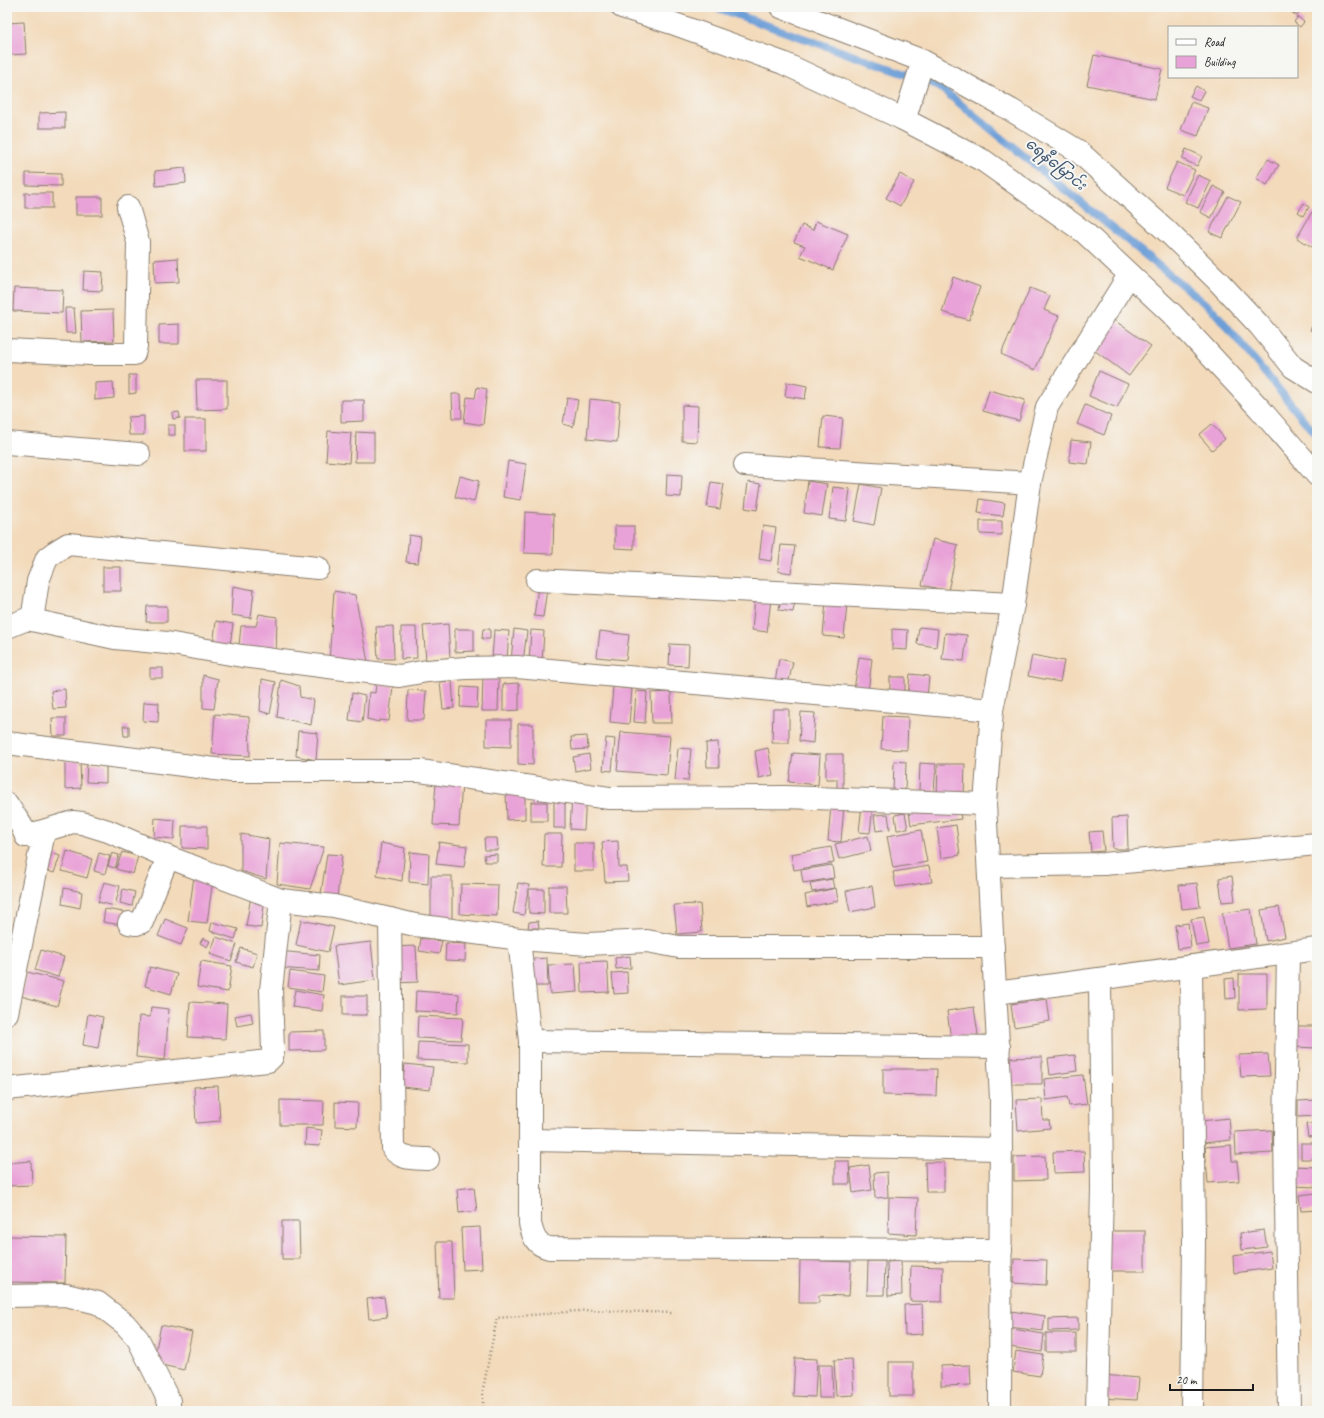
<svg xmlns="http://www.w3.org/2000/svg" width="1324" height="1418" font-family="Caveat,'Noto Sans Myanmar',sans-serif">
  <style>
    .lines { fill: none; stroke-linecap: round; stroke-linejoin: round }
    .stream { stroke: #6c9ed7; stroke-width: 8 }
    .building { fill: #e9a2d7 }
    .minor-casing { stroke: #887b6b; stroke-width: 24 }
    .path { stroke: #887b6b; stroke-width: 2.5; stroke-dasharray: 1 3; stroke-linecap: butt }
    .minor { stroke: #fff; stroke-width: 22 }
    .labels { text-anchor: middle; stroke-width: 4; stroke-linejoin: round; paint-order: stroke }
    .water-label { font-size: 15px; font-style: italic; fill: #405670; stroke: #f6f6f2 }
  </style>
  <rect width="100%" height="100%" fill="#f6f6f2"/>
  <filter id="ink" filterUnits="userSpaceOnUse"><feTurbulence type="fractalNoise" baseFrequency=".025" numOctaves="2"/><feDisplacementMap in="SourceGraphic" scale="8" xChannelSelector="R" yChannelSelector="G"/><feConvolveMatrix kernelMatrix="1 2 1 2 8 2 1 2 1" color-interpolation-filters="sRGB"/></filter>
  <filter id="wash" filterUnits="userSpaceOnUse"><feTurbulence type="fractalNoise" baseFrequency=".012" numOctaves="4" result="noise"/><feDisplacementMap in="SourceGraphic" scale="16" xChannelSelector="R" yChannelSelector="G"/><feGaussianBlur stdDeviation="0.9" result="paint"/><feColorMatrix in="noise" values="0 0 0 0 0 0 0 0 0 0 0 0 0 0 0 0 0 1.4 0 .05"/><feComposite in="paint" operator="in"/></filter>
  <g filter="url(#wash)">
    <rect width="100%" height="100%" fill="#f3daba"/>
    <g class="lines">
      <!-- stream -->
      <polyline class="stream" points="715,7 937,85 1214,311 1317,436"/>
    </g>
    <g id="blocks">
      <!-- building -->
      <g class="building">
        <polygon points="1284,7 1303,7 1297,16"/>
        <polygon points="1298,17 1304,22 1300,27 1294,22"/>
        <polygon points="24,22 26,54 7,55 7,23"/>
        <polygon points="1094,55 1162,69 1155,99 1087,85"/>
        <polygon points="1196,86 1204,91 1199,100 1190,96"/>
        <polygon points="1191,102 1208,108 1198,136 1181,130"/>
        <polygon points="65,112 65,128 39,128 39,113"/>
        <polygon points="1186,149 1202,156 1197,166 1182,159"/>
        <polygon points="1268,159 1279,165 1267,185 1256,178"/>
        <polygon points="1177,162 1195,170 1183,195 1165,187"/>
        <polygon points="185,168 186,183 156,186 155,171"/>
        <polygon points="26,173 61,174 61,186 26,185"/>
        <polygon points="900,174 914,182 900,206 886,198"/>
        <polygon points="1198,175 1211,181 1198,208 1185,202"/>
        <polygon points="1213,186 1225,192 1211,218 1200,212"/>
        <rect x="25" y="193" width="27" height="15"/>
        <polygon points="1228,196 1241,202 1222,238 1209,232"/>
        <rect x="76" y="197" width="26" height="18"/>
        <polygon points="1304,203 1309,207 1304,216 1298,212"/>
        <polygon points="1312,212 1317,215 1316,249 1297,238"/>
        <polygon points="816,221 848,234 833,270 800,256 805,246 794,242 802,225 813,230"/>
        <polygon points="178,258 179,282 155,283 154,260"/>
        <polygon points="84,271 103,272 102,291 83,290"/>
        <polygon points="953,277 980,287 969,320 942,312"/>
        <polygon points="14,288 63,290 62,313 13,311"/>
        <polygon points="1030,288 1050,296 1044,310 1059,316 1035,370 1001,354"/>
        <polygon points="65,308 74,308 76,333 66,333"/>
        <polygon points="113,310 114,341 82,342 81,311"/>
        <polygon points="1317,317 1317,333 1310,330"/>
        <polygon points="1111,318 1151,346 1129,376 1090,347"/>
        <polygon points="179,324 179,344 159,344 159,325"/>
        <polygon points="1099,371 1128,384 1117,408 1089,396"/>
        <polygon points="129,375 136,375 136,393 129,394"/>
        <polygon points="196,380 227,380 227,409 197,410"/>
        <polygon points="113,382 114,398 95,400 95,383"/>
        <polygon points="787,382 807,386 805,399 785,396"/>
        <polygon points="477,387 487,389 483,425 464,422 467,397 475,398"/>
        <polygon points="989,390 1025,400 1019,421 983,411"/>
        <polygon points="452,394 461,394 462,418 453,418"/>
        <polygon points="567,398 578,400 573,427 563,424"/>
        <polygon points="590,399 620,402 617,442 587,439"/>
        <polygon points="341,400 364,400 364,421 341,422"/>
        <polygon points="682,405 698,406 697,442 682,441"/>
        <polygon points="1085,405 1111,416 1104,435 1077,424"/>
        <polygon points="179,412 180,418 173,419 172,413"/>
        <polygon points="144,416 144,435 129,435 128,417"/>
        <polygon points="823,416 843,418 840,448 820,447"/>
        <rect x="185" y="419" width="21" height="32"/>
        <polygon points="1212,424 1225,439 1212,450 1199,435"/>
        <rect x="168" y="425" width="7" height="10"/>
        <polygon points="328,431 351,433 349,463 326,461"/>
        <polygon points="356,432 374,433 374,462 355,462"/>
        <polygon points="1071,440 1091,442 1088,464 1069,462"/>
        <polygon points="508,461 526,464 521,500 503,497"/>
        <polygon points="667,474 682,475 681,497 666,496"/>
        <polygon points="460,476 479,481 474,502 455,497"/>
        <polygon points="808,481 827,484 822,516 804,513"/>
        <polygon points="711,482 724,484 720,509 707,507"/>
        <polygon points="748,482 761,484 757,510 745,508"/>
        <polygon points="861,484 881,488 874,525 854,521"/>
        <polygon points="833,487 850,489 846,521 829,519"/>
        <polygon points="980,499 1005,503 1003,516 978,513"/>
        <polygon points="525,512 554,514 553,554 524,553"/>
        <polygon points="980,521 1002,521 1002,535 980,534"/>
        <polygon points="615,526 634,526 634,549 615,548"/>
        <polygon points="763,526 776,528 771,561 759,559"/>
        <polygon points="409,535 421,537 418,563 406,562"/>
        <polygon points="933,539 958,545 948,591 922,585"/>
        <polygon points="781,545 795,546 791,573 778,571"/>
        <rect x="103" y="567" width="18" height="24"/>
        <polygon points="233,586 254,590 251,618 231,615"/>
        <polygon points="538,587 547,589 543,617 534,616"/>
        <polygon points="334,591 355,595 369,667 329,662"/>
        <polygon points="781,594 796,596 793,612 779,610"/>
        <polygon points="755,598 771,599 767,632 752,630"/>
        <polygon points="826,601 847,603 844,638 823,636"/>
        <polygon points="147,606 167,606 167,622 146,622"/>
        <polygon points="259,614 277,617 276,659 238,655 241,626 256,626"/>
        <polygon points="216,621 233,624 229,652 213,647"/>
        <polygon points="448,624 450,658 426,660 423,626"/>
        <polygon points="393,626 394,659 378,659 376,627"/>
        <polygon points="401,627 416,627 417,658 401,659"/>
        <polygon points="919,627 938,629 936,647 917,644"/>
        <polygon points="455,629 474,629 474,651 455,652"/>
        <polygon points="483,629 490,629 490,639 482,639"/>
        <polygon points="514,629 527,631 523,662 511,661"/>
        <polygon points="892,629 908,630 907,650 892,649"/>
        <polygon points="494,630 509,631 507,660 492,659"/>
        <polygon points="531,630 544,631 542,664 529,663"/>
        <polygon points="600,631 629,635 626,660 597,657"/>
        <polygon points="945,633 967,635 964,661 942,659"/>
        <polygon points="670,644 689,645 688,666 669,665"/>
        <polygon points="1032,655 1064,661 1060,682 1028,676"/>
        <polygon points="859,657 872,659 868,692 854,690"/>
        <polygon points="779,659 793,662 788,685 775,682"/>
        <rect x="150" y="668" width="13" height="10"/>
        <polygon points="483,674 499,675 498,711 482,711"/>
        <polygon points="910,674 929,676 927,698 908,696"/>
        <polygon points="203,675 218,679 214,709 203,708"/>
        <rect x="890" y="677" width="15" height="18"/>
        <polygon points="262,679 276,682 270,714 260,711"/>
        <polygon points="281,680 299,686 300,697 314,700 311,725 277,717"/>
        <polygon points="452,681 454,708 443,709 440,682"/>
        <polygon points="519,683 519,710 503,711 503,684"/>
        <polygon points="376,684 393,686 389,721 379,720 379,722 367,719 369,692 375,693"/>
        <polygon points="461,687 478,688 477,708 460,707"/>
        <polygon points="613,687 632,689 629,724 610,722"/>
        <polygon points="65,689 66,708 53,709 51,691"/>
        <polygon points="408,690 426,691 424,720 407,720"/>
        <polygon points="636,691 647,692 645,723 634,722"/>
        <polygon points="671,692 672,723 652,723 651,693"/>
        <polygon points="352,693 365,696 362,722 349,720"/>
        <polygon points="144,702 159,703 158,722 143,721"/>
        <polygon points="773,709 789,709 789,743 772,743"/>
        <polygon points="801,712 815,713 813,743 799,741"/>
        <polygon points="215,714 249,717 250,756 212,754"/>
        <polygon points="883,716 908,717 907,750 881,749"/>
        <polygon points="52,718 66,718 66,736 53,736"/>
        <polygon points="486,720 511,720 511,747 486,746"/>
        <polygon points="518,724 533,724 533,765 518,764"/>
        <polygon points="123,726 129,726 129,736 124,736"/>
        <polygon points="298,731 318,733 316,760 296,756"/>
        <polygon points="621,732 670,736 667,775 617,771"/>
        <polygon points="587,736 588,749 572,750 571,737"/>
        <polygon points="606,738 615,739 612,771 603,770"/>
        <polygon points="718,742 719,767 707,767 706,743"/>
        <polygon points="678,748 691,749 688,781 675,780"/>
        <polygon points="768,748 773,775 759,778 755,751"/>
        <polygon points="793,753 820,755 818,785 789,782"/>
        <polygon points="589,754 591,768 575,771 573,757"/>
        <polygon points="826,754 843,754 843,789 837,789 837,779 826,779"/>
        <polygon points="65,761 80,761 81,788 65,789"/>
        <polygon points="894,761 906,762 905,793 893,793"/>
        <polygon points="87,763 106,764 106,783 86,782"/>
        <polygon points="920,763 936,764 934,792 919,791"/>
        <polygon points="938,764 965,764 964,796 937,795"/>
        <polygon points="436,781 462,783 459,826 433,825"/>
        <polygon points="525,793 525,819 507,820 506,794"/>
        <polygon points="572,795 586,796 584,830 570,829"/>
        <rect x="554" y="797" width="11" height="31"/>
        <rect x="531" y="802" width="16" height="19"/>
        <polygon points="831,805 844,806 841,842 828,841"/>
        <polygon points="862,805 873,806 870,833 859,832"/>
        <polygon points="959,806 961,819 911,825 909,812"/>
        <polygon points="905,813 908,829 897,830 895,815"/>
        <polygon points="888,814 890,829 876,831 874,815"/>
        <polygon points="1127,817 1128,849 1113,849 1112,818"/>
        <polygon points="155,818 175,820 174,839 154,837"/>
        <polygon points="956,825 960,855 941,858 937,828"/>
        <polygon points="182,826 207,826 207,849 182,848"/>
        <polygon points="921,830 927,862 893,868 887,836"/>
        <polygon points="1102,831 1104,851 1091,852 1089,832"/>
        <polygon points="241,834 269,839 266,879 241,871"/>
        <polygon points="544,834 562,834 561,867 543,867"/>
        <polygon points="868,836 871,851 839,859 835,844"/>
        <polygon points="484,838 497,838 498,850 485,850"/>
        <polygon points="618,841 619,867 627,867 628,881 605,882 602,842"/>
        <polygon points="439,842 467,846 464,867 436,864"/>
        <polygon points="280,843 324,847 310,889 277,884"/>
        <polygon points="381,843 405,848 402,881 377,876"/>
        <rect x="574" y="843" width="20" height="28"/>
        <polygon points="831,847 834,863 794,870 791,854"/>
        <polygon points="67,851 92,859 87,878 62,871"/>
        <polygon points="122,852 138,856 133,874 116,869"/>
        <polygon points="410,852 429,854 428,884 409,882"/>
        <polygon points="52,853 60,856 54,873 46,870"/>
        <polygon points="99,853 110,856 105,874 94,871"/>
        <polygon points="112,853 119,855 115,868 108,866"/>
        <polygon points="327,854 342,855 337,898 321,894"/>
        <polygon points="497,854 497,862 485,862 484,855"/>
        <polygon points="832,865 834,878 803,883 801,870"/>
        <polygon points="929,866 932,882 896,887 893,872"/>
        <polygon points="194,876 213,879 207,923 188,921"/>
        <rect x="431" y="876" width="21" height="45"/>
        <polygon points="1232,876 1235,901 1222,902 1219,878"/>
        <polygon points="832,879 834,888 812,892 810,883"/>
        <polygon points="104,882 120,886 115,906 98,902"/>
        <polygon points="518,883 529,885 524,915 513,913"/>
        <polygon points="1197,883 1200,907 1182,909 1179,885"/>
        <polygon points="461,884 498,885 497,916 460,914"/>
        <polygon points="549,886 566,886 567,913 549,913"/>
        <polygon points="872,886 875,907 850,912 846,891"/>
        <polygon points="64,888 82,892 80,908 62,904"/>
        <polygon points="836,888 838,901 807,907 805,895"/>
        <polygon points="123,889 135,892 132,906 120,903"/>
        <polygon points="529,889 544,889 544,914 529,913"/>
        <polygon points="251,896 265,898 261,928 246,926"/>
        <polygon points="700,904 702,932 677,934 674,905"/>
        <polygon points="1279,907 1285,937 1266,941 1261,910"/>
        <polygon points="105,909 130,913 128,926 103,922"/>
        <polygon points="1251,909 1256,944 1228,948 1222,913"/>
        <polygon points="1204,917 1209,944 1196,946 1191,919"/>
        <polygon points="165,919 188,928 181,945 158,936"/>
        <polygon points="301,920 334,927 328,952 296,945"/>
        <polygon points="538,921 539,928 528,928 529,922"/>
        <polygon points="212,922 238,929 235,939 210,931"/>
        <polygon points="1188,923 1191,947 1178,949 1175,925"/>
        <polygon points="216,937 237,944 231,961 210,954"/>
        <polygon points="203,938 210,941 207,947 200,943"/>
        <polygon points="421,938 442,941 439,954 419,951"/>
        <polygon points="371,942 375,980 339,985 334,946"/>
        <polygon points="446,943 466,944 465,961 445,960"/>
        <polygon points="416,946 418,982 394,983 392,947"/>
        <polygon points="241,948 257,953 253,967 236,962"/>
        <polygon points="41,950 64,957 58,977 35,970"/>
        <polygon points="278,951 320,955 319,971 277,968"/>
        <polygon points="630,956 631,968 616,969 615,958"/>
        <polygon points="547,958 548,986 533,986 533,959"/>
        <polygon points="201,961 232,966 228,992 197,987"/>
        <polygon points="607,961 609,992 582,993 581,962"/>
        <polygon points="575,964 577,992 550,994 548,965"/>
        <polygon points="150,967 177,974 171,994 145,986"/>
        <polygon points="290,971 324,976 322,992 288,987"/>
        <polygon points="27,972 64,981 57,1006 21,996"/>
        <polygon points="627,972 628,993 614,994 612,973"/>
        <polygon points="1239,974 1267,974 1267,1009 1239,1010"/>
        <polygon points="1234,978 1235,998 1226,999 1225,979"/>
        <polygon points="295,990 324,995 322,1011 292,1007"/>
        <polygon points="416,991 459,994 458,1013 415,1011"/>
        <rect x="343" y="996" width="24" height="19"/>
        <polygon points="1047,999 1050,1021 1014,1027 1011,1004"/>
        <polygon points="190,1002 227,1004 225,1039 188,1037"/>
        <polygon points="151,1007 169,1009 165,1060 136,1057 139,1016 150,1017"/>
        <polygon points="974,1007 978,1035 951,1039 947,1011"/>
        <polygon points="251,1013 253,1023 237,1026 235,1016"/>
        <polygon points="88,1014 103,1017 98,1048 83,1045"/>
        <polygon points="418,1016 463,1018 461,1040 417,1038"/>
        <polygon points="1296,1026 1317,1026 1317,1048 1295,1047"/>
        <polygon points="324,1031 324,1050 289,1051 289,1032"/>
        <polygon points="418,1042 468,1044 468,1062 417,1060"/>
        <polygon points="1268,1054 1270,1076 1241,1077 1239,1055"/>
        <polygon points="1075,1055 1077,1071 1050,1075 1048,1058"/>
        <polygon points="1042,1057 1042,1084 1009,1084 1008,1058"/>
        <polygon points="405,1064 433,1067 430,1090 402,1087"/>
        <polygon points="883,1069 937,1069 936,1096 883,1095"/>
        <polygon points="1083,1075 1087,1104 1069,1106 1067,1097 1046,1100 1044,1079"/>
        <polygon points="218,1086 220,1121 196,1123 194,1087"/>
        <polygon points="1042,1099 1043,1120 1049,1120 1050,1128 1018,1131 1016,1100"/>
        <polygon points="280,1100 324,1101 323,1125 280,1125"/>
        <polygon points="1317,1100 1317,1116 1298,1117 1298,1101"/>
        <polygon points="335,1102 358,1103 357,1127 335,1126"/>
        <polygon points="1229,1118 1231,1140 1203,1143 1201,1121"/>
        <polygon points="1317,1123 1317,1136 1308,1137 1306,1124"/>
        <polygon points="306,1128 322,1130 320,1146 305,1145"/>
        <polygon points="1272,1130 1273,1153 1236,1155 1235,1132"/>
        <rect x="1301" y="1143" width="16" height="16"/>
        <polygon points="1231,1145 1232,1161 1237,1161 1239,1181 1208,1183 1205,1147"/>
        <polygon points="1084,1151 1085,1172 1054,1173 1053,1152"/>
        <polygon points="1045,1156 1046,1180 1014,1181 1014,1157"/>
        <polygon points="31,1161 32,1185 7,1186 7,1163"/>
        <polygon points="835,1161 849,1161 850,1184 835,1184"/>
        <polygon points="925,1162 944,1162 944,1192 926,1192"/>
        <polygon points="869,1165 872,1190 853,1193 850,1168"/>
        <polygon points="1292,1166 1317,1167 1317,1187 1291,1186"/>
        <polygon points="887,1172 888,1197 875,1198 874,1173"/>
        <polygon points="474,1187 477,1211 459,1213 457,1189"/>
        <polygon points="1317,1193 1317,1210 1301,1211 1299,1195"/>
        <polygon points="889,1197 918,1198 916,1235 888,1233"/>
        <polygon points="282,1221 299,1221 300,1259 282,1259"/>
        <polygon points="480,1227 482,1269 463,1270 461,1228"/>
        <polygon points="1264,1230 1267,1247 1242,1250 1240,1233"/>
        <rect x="1104" y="1231" width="41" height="40"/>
        <polygon points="8,1236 66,1237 65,1283 7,1282"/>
        <polygon points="437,1242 452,1242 454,1298 439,1298"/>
        <polygon points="1270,1251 1272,1268 1234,1273 1233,1256"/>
        <polygon points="1014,1259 1047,1260 1046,1285 1013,1283"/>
        <polygon points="800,1260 851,1262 849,1296 819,1295 819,1303 799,1303"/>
        <polygon points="868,1261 885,1261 884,1295 867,1295"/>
        <polygon points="901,1261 902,1295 888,1296 887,1262"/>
        <polygon points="911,1266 943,1267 942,1302 910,1301"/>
        <polygon points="384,1297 387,1317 369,1319 367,1299"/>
        <polygon points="922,1304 923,1334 905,1335 904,1305"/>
        <polygon points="1011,1311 1045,1316 1043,1331 1008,1327"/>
        <polygon points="1078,1318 1078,1330 1049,1331 1049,1319"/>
        <polygon points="161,1325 192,1332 184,1370 153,1363"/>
        <polygon points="1012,1329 1044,1334 1042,1352 1009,1347"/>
        <rect x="1046" y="1333" width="30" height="19"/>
        <polygon points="1016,1351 1043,1355 1040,1376 1013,1372"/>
        <polygon points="795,1358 817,1359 815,1397 793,1396"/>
        <polygon points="852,1359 854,1395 836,1396 834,1360"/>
        <rect x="889" y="1362" width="24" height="34"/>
        <polygon points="818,1365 832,1365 833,1398 819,1398"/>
        <polygon points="970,1365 971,1385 941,1386 941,1366"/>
        <polygon points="1102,1375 1139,1378 1137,1400 1100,1398"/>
      </g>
    </g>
  </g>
  <g filter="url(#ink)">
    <use href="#blocks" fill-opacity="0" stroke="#887b6b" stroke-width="1"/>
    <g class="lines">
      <defs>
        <g id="minor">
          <polyline points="622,7 672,23 783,63 903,119 984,161 1084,232 1172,314 1260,409 1317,475"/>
          <polyline points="781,7 923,61 1011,110 1078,151 1168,232 1218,281 1260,326 1293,367 1317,382"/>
          <polyline points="903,119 907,111 921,67"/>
          <polyline points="7,350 90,354 134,354 136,346 138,242 128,207"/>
          <polyline points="7,443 139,454"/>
          <polyline points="745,465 1030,483"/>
          <polyline points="537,580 1013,604"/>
          <polyline points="32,620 38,581 47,558 55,552 68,544 318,568"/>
          <polyline points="7,625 10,626 27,619 115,638 167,643 242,656 399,676 427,671 466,668 517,667 992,710"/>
          <polyline points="7,743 231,771 420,771 609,798 785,797 985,804"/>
          <polyline points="7,804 21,825 26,836"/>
          <polyline points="26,836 73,822 82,823 108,831 168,857 281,900 334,906 415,925 519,939 588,944 647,941 679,947 993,947"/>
          <polyline points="989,866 1104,864 1317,844"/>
          <path d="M 390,919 L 393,1149 C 401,1160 416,1158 428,1159"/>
          <polyline points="129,923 136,924 142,922 168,857"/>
          <path d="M 519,939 L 530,1041 L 530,1224 C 534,1238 535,1244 549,1248 L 1001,1250"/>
          <polyline points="1288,953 1285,1133 1289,1411"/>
          <polyline points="1191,966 1194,1243 1192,1411"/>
          <polyline points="996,993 1317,949"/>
          <polyline points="7,1013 43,837 26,836"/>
          <polyline points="530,1041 999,1047"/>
          <polyline points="7,1089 268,1061 272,1057 273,1051 271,990 281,900"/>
          <polyline points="530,1140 1001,1149"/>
          <polyline points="7,1296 66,1295 98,1303 125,1324 138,1339 169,1401 169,1411"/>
          <polyline points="1000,1411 1001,1099 985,804 992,710 1013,604 1030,483 1047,407 1129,275"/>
          <polyline points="1097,1411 1102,1188 1100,979"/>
        </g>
      </defs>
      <!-- minor casing -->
      <use href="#minor" class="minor-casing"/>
      <!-- path -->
      <polyline class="path" points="483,1411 483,1389 497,1318 590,1310 673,1313"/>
      <!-- minor -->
      <use href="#minor" class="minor"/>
    </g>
  </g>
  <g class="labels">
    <!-- water labels -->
    <g class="water-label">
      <text transform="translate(1056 164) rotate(39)" y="5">ရေနီမြောင်း</text>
    </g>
  </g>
  <!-- margin -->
  <rect width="1324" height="1418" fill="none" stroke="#f6f6f2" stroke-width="24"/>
  <!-- legend -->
  <rect x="1168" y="26" width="130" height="52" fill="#f6f6f2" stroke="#9f9f9c"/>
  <rect x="1176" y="39" width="20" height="6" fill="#ffffff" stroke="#9f9f9c"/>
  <text x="1204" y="46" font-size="12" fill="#1c1c1c">Road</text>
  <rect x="1176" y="56" width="20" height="12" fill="#e9a2d7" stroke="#9f9f9c"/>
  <text x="1204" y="66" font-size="12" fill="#1c1c1c">Building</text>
  <!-- scale -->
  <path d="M1170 1384v6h83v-6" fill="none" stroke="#1c1c1c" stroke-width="2"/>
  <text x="1176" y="1384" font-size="12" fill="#1c1c1c" stroke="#f6f6f2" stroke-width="3" paint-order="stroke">20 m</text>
</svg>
